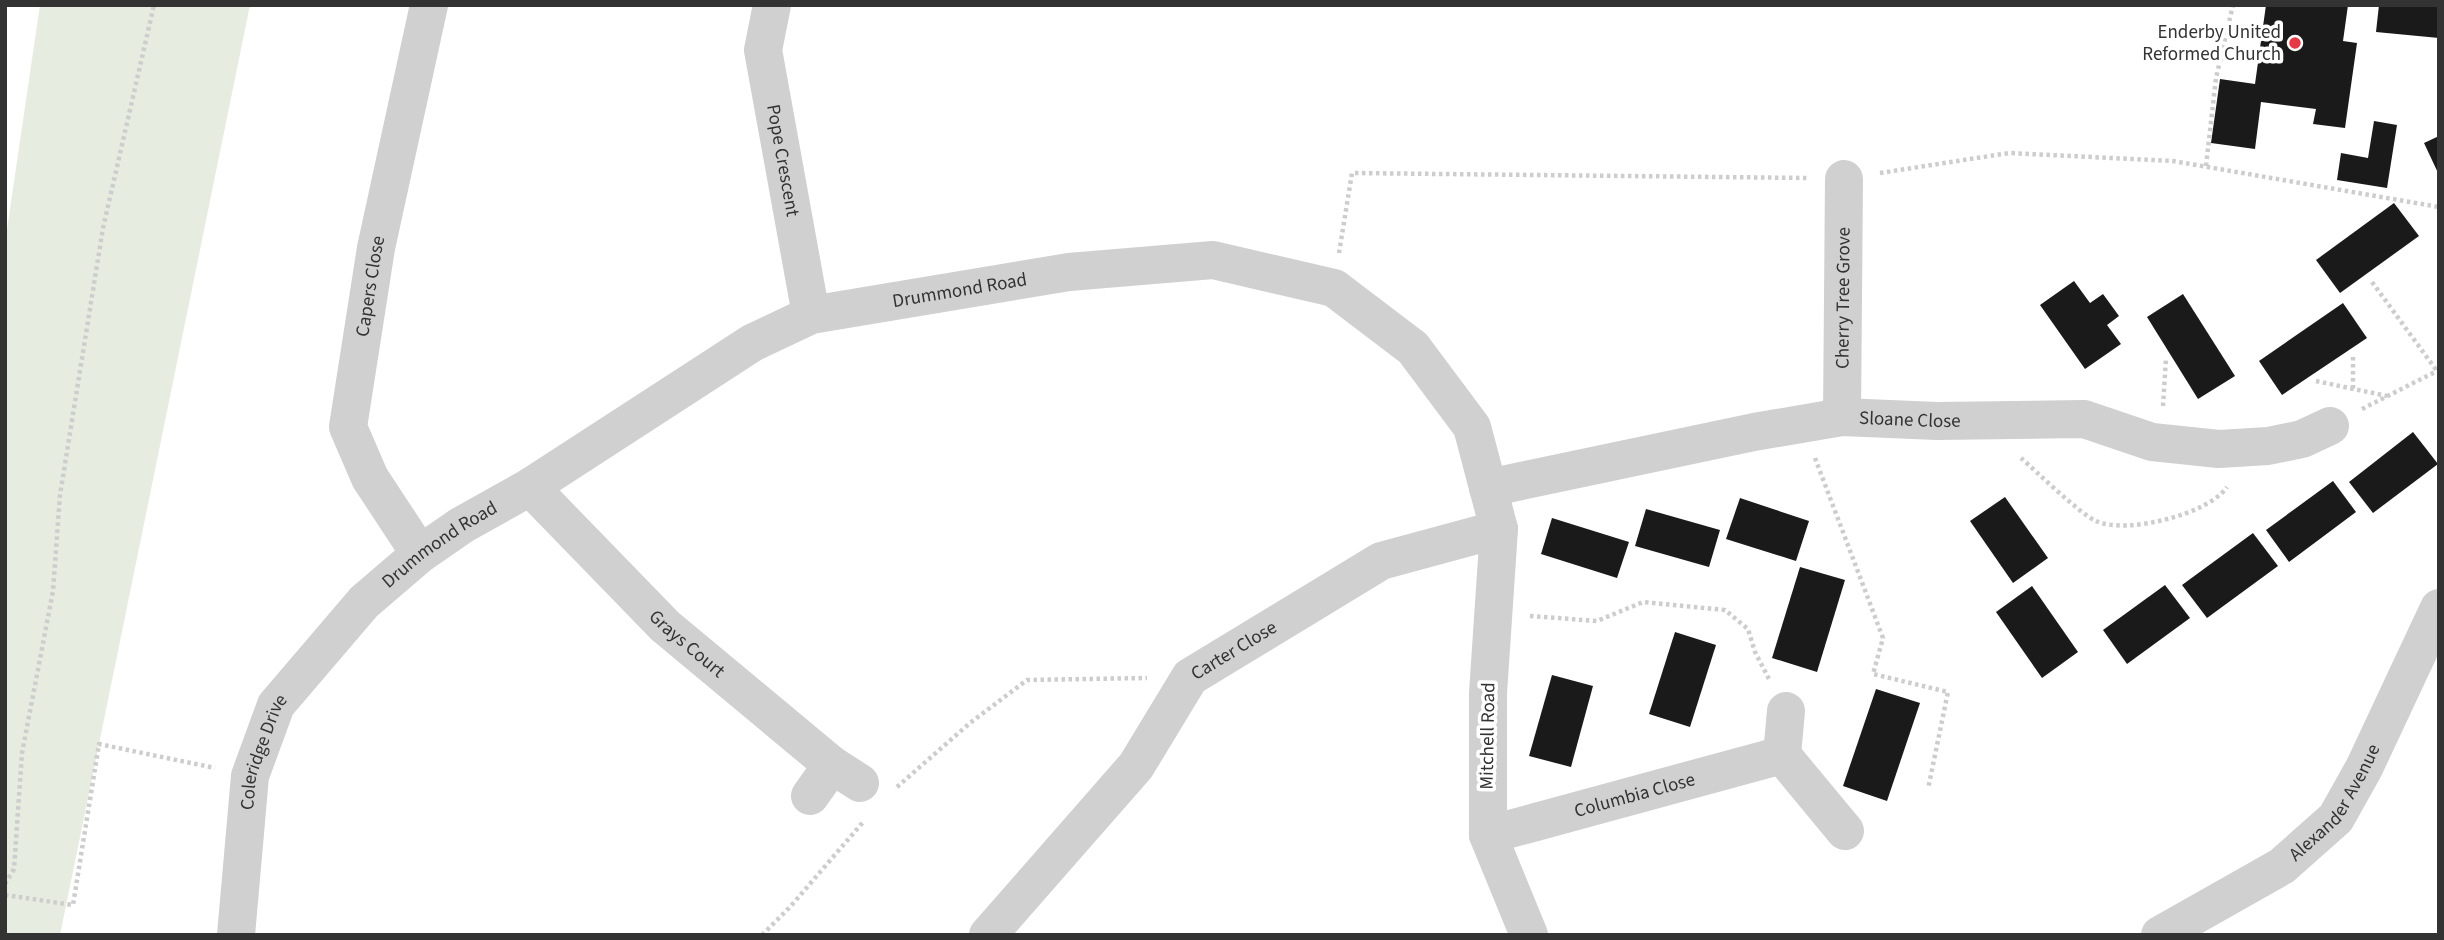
<svg xmlns="http://www.w3.org/2000/svg" width="2444" height="940" viewBox="0 0 2444 940" font-family="'Source Sans 3',sans-serif">
	<style>
		.green { fill: #e6ecdf }
		.building { fill: #1a1a1a }
		.lines { fill: none; stroke-linecap: round; stroke-linejoin: round }
		.path { stroke: #cdcdcd; stroke-width: 4.5; stroke-dasharray: 3.5 3.5; stroke-linecap: butt }
		.minor { stroke: #d0d0d0; stroke-width: 38 }
		.poi-dot { fill: #e63946; stroke: #fff; stroke-width: 2.5 }
		.labels { text-anchor: middle; dominant-baseline: central; stroke-width: 7; stroke-linejoin: round; paint-order: stroke }
		.poi-label { font-size: 19px; fill: #333; stroke: #fff; text-anchor: end }
		.street-label { font-size: 19px; fill: #333; stroke: #fff }
	</style>
	<rect width="100%" height="100%" fill="#fff"/>
	<polygon class="green" points="40,5 250,5 60,935 5,935 5,243"/>
	<g class="building">
		<polygon points="2266,5 2348,5 2343,41 2357,43 2345,128 2313,124 2316,109 2261,102 2255,149 2211,143 2220,79 2255,84"/>
		<polygon points="2379,5 2439,5 2439,38 2376,32"/>
		<polygon points="2374,121 2397,125 2387,188 2337,180 2341,153 2368,158"/>
		<polygon points="2439,136 2439,175 2424,143"/>
		<polygon points="2394,203 2419,236 2340,293 2316,260"/>
		<polygon points="2074,281 2090,303 2103,294 2119,316 2107,325 2121,344 2085,369 2040,305"/>
		<polygon points="2183,294 2235,376 2198,399 2147,317"/>
		<polygon points="2343,303 2367,338 2282,395 2259,361"/>
		<polygon points="2413,432 2438,464 2373,513 2349,482"/>
		<polygon points="2333,481 2356,512 2289,562 2266,530"/>
		<polygon points="2005,497 2048,558 2013,583 1970,521"/>
		<polygon points="1740,498 1809,521 1796,561 1726,539"/>
		<polygon points="1646,509 1720,530 1709,567 1635,546"/>
		<polygon points="1552,518 1629,542 1617,578 1541,554"/>
		<polygon points="2253,533 2278,566 2207,618 2182,585"/>
		<polygon points="1800,567 1845,580 1817,672 1772,658"/>
		<polygon points="2165,585 2190,618 2127,664 2103,630"/>
		<polygon points="2032,586 2078,652 2042,678 1996,612"/>
		<polygon points="1675,632 1716,645 1690,727 1649,714"/>
		<polygon points="1552,675 1593,686 1571,767 1529,756"/>
		<polygon points="1876,689 1920,703 1887,801 1843,786"/>
	</g>
	<g class="lines">
		<g class="path">
			<polyline points="2206,166 2216,78 2233,5"/>
			<polyline points="1880,173 2009,153 2173,161 2439,207"/>
			<polyline points="1339,253 1352,173 1808,178"/>
			<polyline points="2372,282 2437,371"/>
			<polyline points="2353,357 2353,389"/>
			<polyline points="2316,381 2387,396"/>
			<polyline points="2163,406 2166,358"/>
			<polyline points="2362,409 2439,370"/>
			<polyline points="1815,458 1883,638 1873,674 1948,692 1928,789"/>
			<path d="M2021,458C2038,473 2079,513 2096,521C2126,535 2209,514 2227,487"/>
			<polyline points="1530,616 1597,621 1643,602 1725,610 1748,629 1755,652 1769,679"/>
			<polyline points="897,787 970,723 1027,680 1147,678"/>
			<polyline points="5,884 14,869 22,753 53,591 60,495 103,228 154,5"/>
			<polyline points="5,895 73,905 99,744 215,768"/>
			<polyline points="762,935 790,907 864,821"/>
		</g>
		<g class="minor">
			<path id="s1" d="M772,5L763,50L811,315"/>
			<path id="s2" d="M1842,417L1844,179"/>
			<path id="s3" d="M530,487L665,626L832,765L860,783"/>
			<path id="s4" d="M1488,488L1754,432L1842,417L1937,421L2084,419L2152,442L2219,449L2268,446L2302,439L2330,426"/>
			<path id="s5" d="M420,554L370,478L348,427L376,248L429,5"/>
			<polyline points="1782,755 1786,711"/>
			<polyline points="810,796 832,765"/>
			<path id="s6" d="M1488,835L1782,755L1845,831"/>
			<path id="s7" d="M236,935L250,776L276,705L364,602L420,554L462,525L530,487L752,343L811,315L1069,272L1213,260L1334,288L1413,348L1472,427L1499,529L1488,693V835L1529,935"/>
			<path id="s8" d="M988,935L1136,766L1190,677L1381,561L1499,529"/>
			<path id="s9" d="M2160,935L2282,866L2336,818L2364,768L2439,608"/>
		</g>
	</g>
	<circle class="poi-dot" cx="2295" cy="43" r="7"/>
	<g class="labels">
		<g class="poi-label">
			<text x="2281" y="32">Enderby United<tspan x="2281" dy="22">Reformed Church</tspan></text>
		</g>
		<g class="street-label">
			<text stroke="none"><textPath href="#s1" startOffset="158">Pope Crescent</textPath></text>
			<text stroke="none"><textPath href="#s5" startOffset="289">Capers Close</textPath></text>
			<text stroke="none"><textPath href="#s7" startOffset="1054">Drummond Road</textPath></text>
			<text stroke="none"><textPath href="#s2" startOffset="119">Cherry Tree Grove</textPath></text>
			<text stroke="none"><textPath href="#s4" startOffset="429">Sloane Close</textPath></text>
			<text stroke="none"><textPath href="#s7" startOffset="466">Drummond Road</textPath></text>
			<text stroke="none"><textPath href="#s3" startOffset="222">Grays Court</textPath></text>
			<text stroke="none"><textPath href="#s8" startOffset="380">Carter Close</textPath></text>
			<text transform="translate(1488 736) rotate(-89)">Mitchell Road</text>
			<text stroke="none"><textPath href="#s7" startOffset="186">Coleridge Drive</textPath></text>
			<text stroke="none"><textPath href="#s6" startOffset="152">Columbia Close</textPath></text>
			<text stroke="none"><textPath href="#s9" startOffset="224">Alexander Avenue</textPath></text>
		</g>
	</g>
	<rect width="2444" height="940" fill="none" stroke="#333333" stroke-width="14"/>
</svg>
